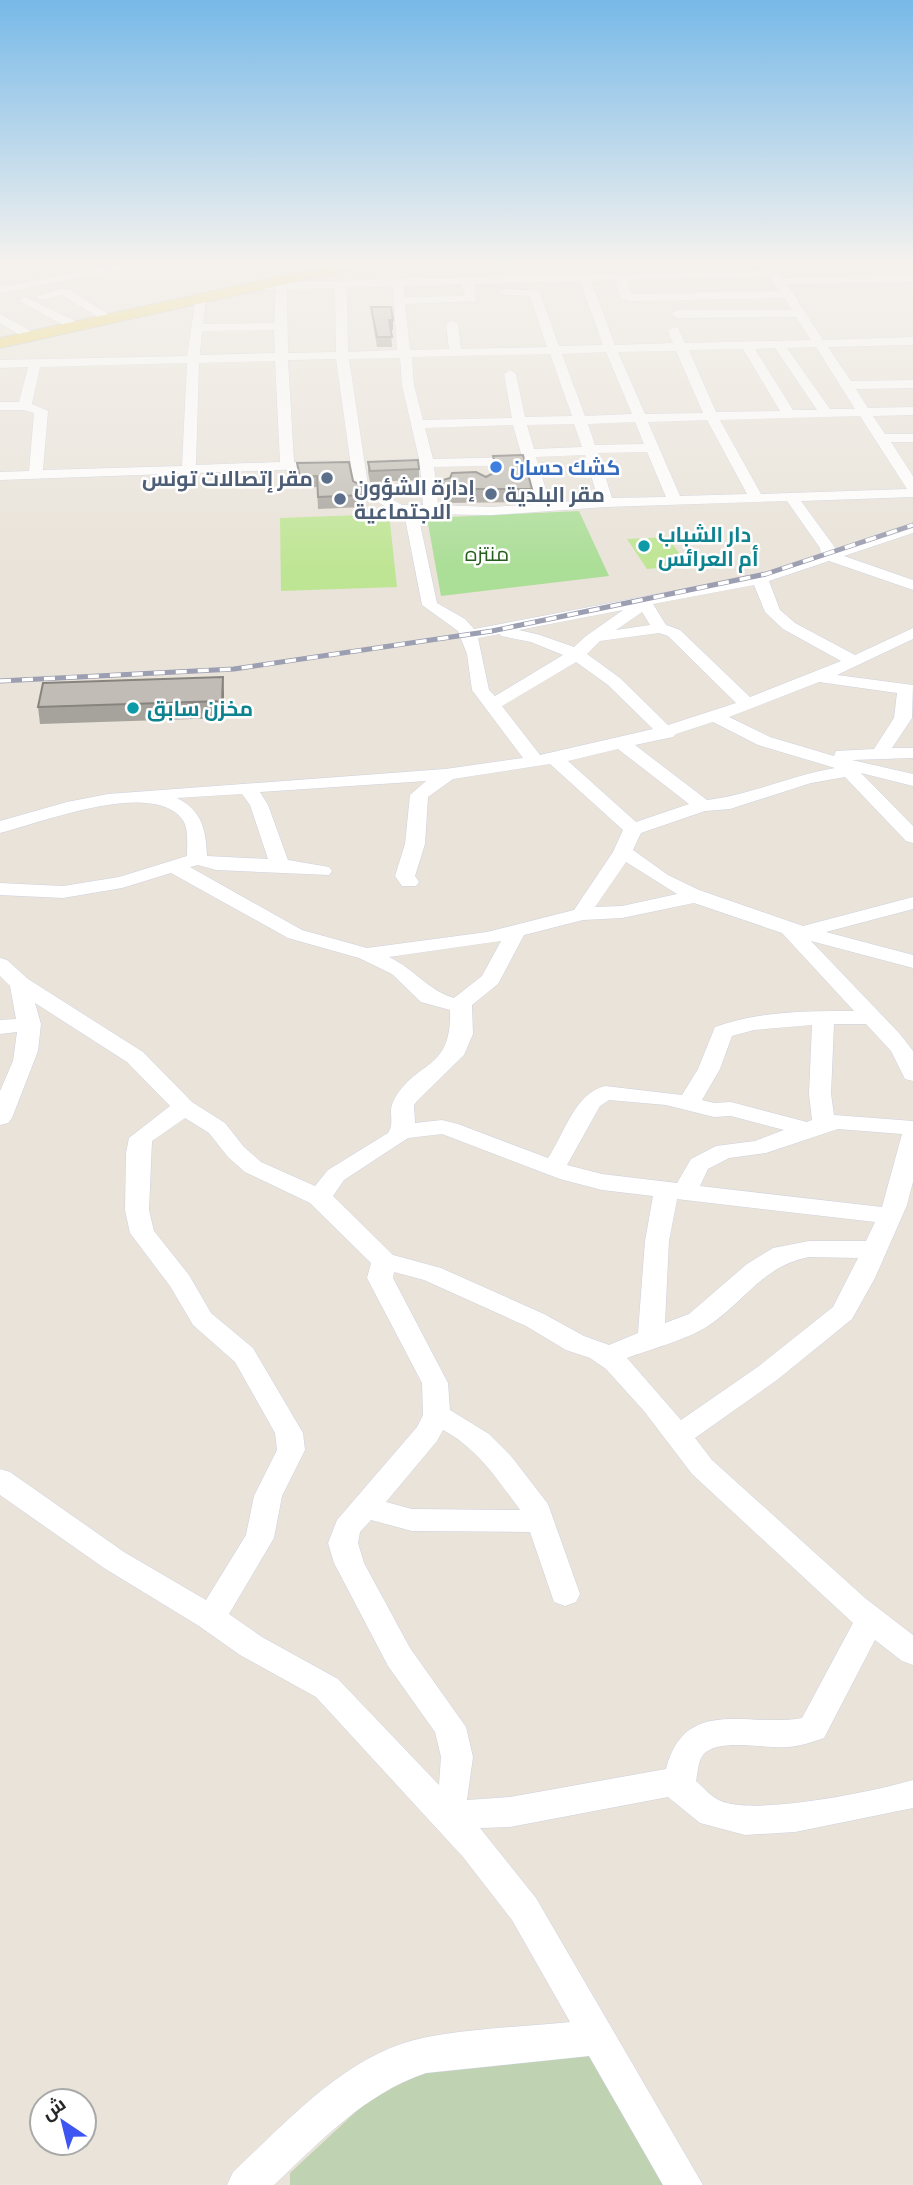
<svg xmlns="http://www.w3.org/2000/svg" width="913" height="2185" viewBox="0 0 913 2185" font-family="'PT Sans Narrow',Cairo,sans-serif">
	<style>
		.green { fill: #abde97 }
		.cemetery { fill: #bfd2b1 }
		.pitch { fill: #bee593 }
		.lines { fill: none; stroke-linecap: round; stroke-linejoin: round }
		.minor-casing { stroke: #ced1e0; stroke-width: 1 }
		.major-casing { stroke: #c3c3c3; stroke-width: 2 }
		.minor { fill: #fff; fill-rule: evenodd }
		.major { fill: #e9d15e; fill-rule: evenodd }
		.rail-casing { stroke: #9c9eb1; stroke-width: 5 }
		.rail { stroke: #fff; stroke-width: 3.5; stroke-dasharray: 11; stroke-linecap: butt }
		.wall { fill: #a6a39d }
		.shaded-wall { fill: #87847f }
		.building { fill: #c1bdb6; stroke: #87847f; stroke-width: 2 }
		.shop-dot { fill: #3f7fe0; stroke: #fff; stroke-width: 2.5 }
		.service-dot { fill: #5c6f8a; stroke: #fff; stroke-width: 2.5 }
		.culture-dot { fill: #0f9aa8; stroke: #fff; stroke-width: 2.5 }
		.labels { text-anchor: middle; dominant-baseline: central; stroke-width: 5; stroke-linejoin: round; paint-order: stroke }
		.far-shop-label { font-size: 21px; font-weight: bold; fill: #366cbe; stroke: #fff; text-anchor: start }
		.far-service-label { font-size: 21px; font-weight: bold; fill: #4e5e75; stroke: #fff; text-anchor: start }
		.far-culture-label { font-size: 21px; font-weight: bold; fill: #0d838f; stroke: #fff; text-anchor: start }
		.far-park-label { font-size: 21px; fill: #265f1c; stroke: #fff }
	</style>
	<rect width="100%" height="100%" fill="#e9e3d9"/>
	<polygon class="green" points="579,511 609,576 441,596 427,518"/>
	<polygon class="cemetery" points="609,2049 663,2185 290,2185 290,2173 404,2067"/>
	<g class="pitch">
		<polygon points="389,514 397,587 281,591 280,518"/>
		<polygon points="668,537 687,565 647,569 627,539"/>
	</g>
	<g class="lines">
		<g class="minor-casing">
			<g id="minor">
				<polygon points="122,264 147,264 0,293 0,287"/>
				<polygon points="197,264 232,264 211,270"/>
				<path d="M763,264H774L782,278L913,276V282L787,284L823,340L913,337V345L828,347L851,381L913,380V388L856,389L868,408L913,407V415L873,416L885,434H913V442H891L913,476V497L801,501L836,549L913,524V533L844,556L913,580V590L829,561L769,581L780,610L795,623L855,655L913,628V639L837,675L913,685L912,718L892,748H913V758L852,760L913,774V786L861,773L913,826V843L906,841L845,777L811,783L730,809L705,811L641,833L633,850L668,875L699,890L803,926L913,897V909L826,932L913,955V968L811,941L900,1034L913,1051V1081L905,1079L891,1051L866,1024H834L831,1094L834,1115L913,1121V1182L907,1205L875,1278L852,1319L777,1380L695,1438L712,1460L865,1598L913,1635V1665L902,1661L875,1640L824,1738C812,1742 801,1746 788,1747C767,1749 717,1737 703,1755C698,1761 698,1773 696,1781C704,1788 711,1797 721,1801C755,1816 876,1791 913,1780V1808L795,1832L745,1835L700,1823L668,1797L510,1827L480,1828L536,1898L703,2185H663L589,2056L426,2073C364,2094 321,2141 274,2185H227L233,2172C289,2120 348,2052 427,2037C474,2028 523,2027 570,2022L512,1920L463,1857L316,1697L240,1655L199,1626L104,1568L0,1495V1469L10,1472L124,1552L206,1600L246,1535L254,1496L277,1450L275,1433L235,1362L193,1325L170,1286L130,1233L125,1210L126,1153L129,1138L170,1106L127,1062L35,1003L41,1024L38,1051L12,1118L8,1123L0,1125V1091L13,1061L17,1032L0,1034V1020L16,1019L10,986L0,976V958L7,960L28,979L143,1052L192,1102L225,1123L244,1147L261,1162L315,1186L328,1170L388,1133C395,1123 388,1112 393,1102C415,1059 452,1073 450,1010L421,1002L392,974L359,958L288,938L171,873L122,888L63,898L0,895V883L63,886L119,877L187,856C187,844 189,828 182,819C152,779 40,823 0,833V821L67,802L108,794L445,769L523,758L472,690L467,654L458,631L422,605L405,518L354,488L336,359L288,360L294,462L329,461L334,462V468L0,480V472L29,471L34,413L24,410H0V402H19L28,367L0,368V360L187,356L196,297L206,299L203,324L274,323L276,289H260L254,286L260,283L276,282L282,278L288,282L766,270ZM770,276L780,291L631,294L627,280ZM615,280L621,298L630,301L784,298L792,310H677L671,314L677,318L796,317L811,340L685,343L678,328L674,327L668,331L673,343L615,345L591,281ZM580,281L603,345L559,346L539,291L505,289L499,292L501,294L530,296L547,347L461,349L458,324L452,320L446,324L449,349L410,350L405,304L476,301L474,284ZM462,284L465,296L405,297L403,286ZM393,286L397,350L348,352L347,287ZM335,288L336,352L288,353L287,289ZM274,330L275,353L200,355L202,331ZM816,347L855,409H830L787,348ZM775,348L817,410H793L755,349ZM743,349L780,411L716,412L689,350ZM676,351L703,413L645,414L618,352ZM606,352L632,414L585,416L562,354ZM550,354L572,416L525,417L516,374L510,370L504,374L512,418L423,420L414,385L412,357ZM400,358L402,385L419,459L388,460L381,464L388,468H420L422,483L368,485L349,359ZM275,361L280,462L196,465L199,363ZM187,363L182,466L43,470L48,411L32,404L40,367ZM860,416L907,489L761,494L720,420ZM707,420L747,494L680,496L648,422ZM635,422L644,444L595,445L588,424ZM574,424L582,447L534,449L527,425ZM513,425L522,457L433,459L425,428ZM647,452L666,497L612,498L598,453ZM585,455L598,499L550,503L536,457ZM525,465L535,504L492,507L438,505L437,491L448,490L450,487L448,484L436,483L434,467ZM422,492L423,505H402L381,493ZM787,501L820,548L821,554L757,575L474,629L465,619L437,603L418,514L492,515L606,507ZM754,585L765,612L783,629L841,661L750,697L680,630L666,625L653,604ZM623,610L586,636L574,647L540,635L519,630ZM642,612L650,625L616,630ZM659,633L668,636L736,703L668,725L620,678L587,654L600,641ZM500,634L501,636L531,642L563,655L495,696L489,690L478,638ZM576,662L608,685L653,729L540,755L502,706ZM819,682L897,693L894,718L874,749L836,751L834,756L770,737L729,717ZM713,722L758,745L835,768C792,775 751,795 707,800L635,745L673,737L676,734ZM618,749L689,804L636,822L568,761ZM550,764L623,830L613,852L574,910L487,932L367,948L302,930L190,867L198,865L216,870L329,875L332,871L329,867L288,860L268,805L260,792L426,781L410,795L405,844L395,876L402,886H416L419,882L415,876L425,844L428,797L453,779ZM242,794L250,805L268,859L207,856C206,829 202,811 177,798ZM626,862L677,894L622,906L595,907ZM694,903L782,933L854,1011C807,1011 759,1011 715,1027L698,1069L682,1095L605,1086C574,1094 565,1133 548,1158L458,1124L442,1120L415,1123L414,1105L417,1101L464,1055L473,1034L472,1005L498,984L524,935L583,920L622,918ZM501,941L482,976L454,998C426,989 416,970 389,957ZM812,1025L809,1094L812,1120L807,1122L731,1102L714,1103L702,1100L720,1069L732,1036L754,1030ZM609,1100L666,1105L714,1117L731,1116L784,1130L755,1141L716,1146L691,1159L677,1183L602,1174L567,1165L600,1106ZM185,1118L209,1133L228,1157L245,1172L310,1203L371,1263L367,1278L422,1383L423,1415L417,1427L337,1520L328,1543L334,1563L388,1666L435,1732L441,1757L439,1785L338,1679L262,1637L229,1614L274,1538L282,1496L305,1450L303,1433L253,1348L211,1313L189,1275L154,1231L149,1210L152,1141ZM838,1129L902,1134L882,1207L700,1186L708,1169L729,1158L766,1153ZM442,1134L560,1179L602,1190L653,1196L645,1241L638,1333L609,1345L584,1336L544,1314L441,1268L393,1255L333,1196L344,1180L408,1138ZM677,1199L685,1200L875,1222L866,1241H809L773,1248L747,1264L689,1314L665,1323L669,1241ZM809,1257L858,1258L833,1307L759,1366L681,1420L627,1358C651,1349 686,1340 708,1326C745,1302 762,1266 809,1257ZM394,1272L424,1280L526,1326L566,1350L590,1358L606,1369L644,1411L692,1474L853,1623L802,1718C748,1728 685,1695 666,1769L510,1797L467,1800L473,1757L466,1727L410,1648L364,1563L358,1543L360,1532L371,1520L412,1531L530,1532L554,1602L565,1606L576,1602L580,1594L548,1504L511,1456L489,1434L450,1410L448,1383L393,1278ZM443,1430C477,1448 498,1480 520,1510L412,1509L386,1502L437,1441Z"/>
				<polygon points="60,289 68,289 116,319 106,322 62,295 41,300 35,297"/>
				<polygon points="25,297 79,323 81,326 71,329 21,302 19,300"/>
				<polygon points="0,314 34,333 36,336 26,339 0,323"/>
			</g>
		</g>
		<g class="major-casing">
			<polygon id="major" points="337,264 364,264 357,268 0,348 0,338"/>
		</g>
		<use href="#minor" class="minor"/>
		<use href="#major" class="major"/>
		<g class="rail-casing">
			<polyline id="rail" points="0,681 234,669 492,631 766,574 913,525"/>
		</g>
		<use href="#rail" class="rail"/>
	</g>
	<g class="wall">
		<polygon points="371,307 393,320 393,330 391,330 392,347 377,347 372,317"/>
		<polygon points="493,456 532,489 532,502 442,503 442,489 486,477 494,473 493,469"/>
		<polygon points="368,462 419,469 419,480 370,482 368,473"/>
		<polygon points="297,463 363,495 364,507 318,509 317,487 301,488 298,474"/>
		<polygon points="224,693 223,718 40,724 38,707"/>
	</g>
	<g class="shaded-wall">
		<rect x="389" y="320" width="4" height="10"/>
		<polygon points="223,677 224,693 223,718 222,701"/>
	</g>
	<g class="building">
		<polygon points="371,307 391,307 393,320 389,320 392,337 377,337"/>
		<polygon points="523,455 532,489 442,489 443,480 450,478 452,473 476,472 486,477 497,471 493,456"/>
		<polygon points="418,460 419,469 370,471 368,462"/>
		<polygon points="349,462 353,481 362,486 363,495 318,497 317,476 300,477 297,463"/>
		<polygon points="223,677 222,701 38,707 43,683"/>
	</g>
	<linearGradient id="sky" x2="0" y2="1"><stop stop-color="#77b9e8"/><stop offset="0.46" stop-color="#f5f2ee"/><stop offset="1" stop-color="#f5f2ee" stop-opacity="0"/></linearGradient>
	<rect width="913" height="570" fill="url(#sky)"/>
	<circle class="shop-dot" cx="496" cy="467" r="7"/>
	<g class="service-dot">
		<circle cx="327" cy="478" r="7"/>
		<circle cx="491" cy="494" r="7"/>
		<circle cx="340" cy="499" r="7"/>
	</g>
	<g class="culture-dot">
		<circle cx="644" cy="546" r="7"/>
		<circle cx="133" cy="708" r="7"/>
	</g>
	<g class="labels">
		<g class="far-shop-label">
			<text x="510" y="467">كشك حسان</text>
		</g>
		<g class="far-service-label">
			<text x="313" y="478" text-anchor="end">مقر إتصالات تونس</text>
			<text x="354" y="487">إدارة الشؤون<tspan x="354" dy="24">الاجتماعية</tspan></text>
			<text x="505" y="494">مقر البلدية</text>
		</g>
		<g class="far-culture-label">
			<text x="658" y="534">دار الشباب<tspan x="658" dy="24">أم العرائس</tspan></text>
			<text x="147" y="708">مخزن سابق</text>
		</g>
		<g class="far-park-label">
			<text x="487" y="553">منتزه</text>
		</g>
	</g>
	<g transform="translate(63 2122) rotate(325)"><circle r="33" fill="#ffffff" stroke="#a9a9a9" stroke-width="2"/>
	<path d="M0-5L12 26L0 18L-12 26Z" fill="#3e55f1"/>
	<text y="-10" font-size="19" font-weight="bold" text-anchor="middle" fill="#272727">ش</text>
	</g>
</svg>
